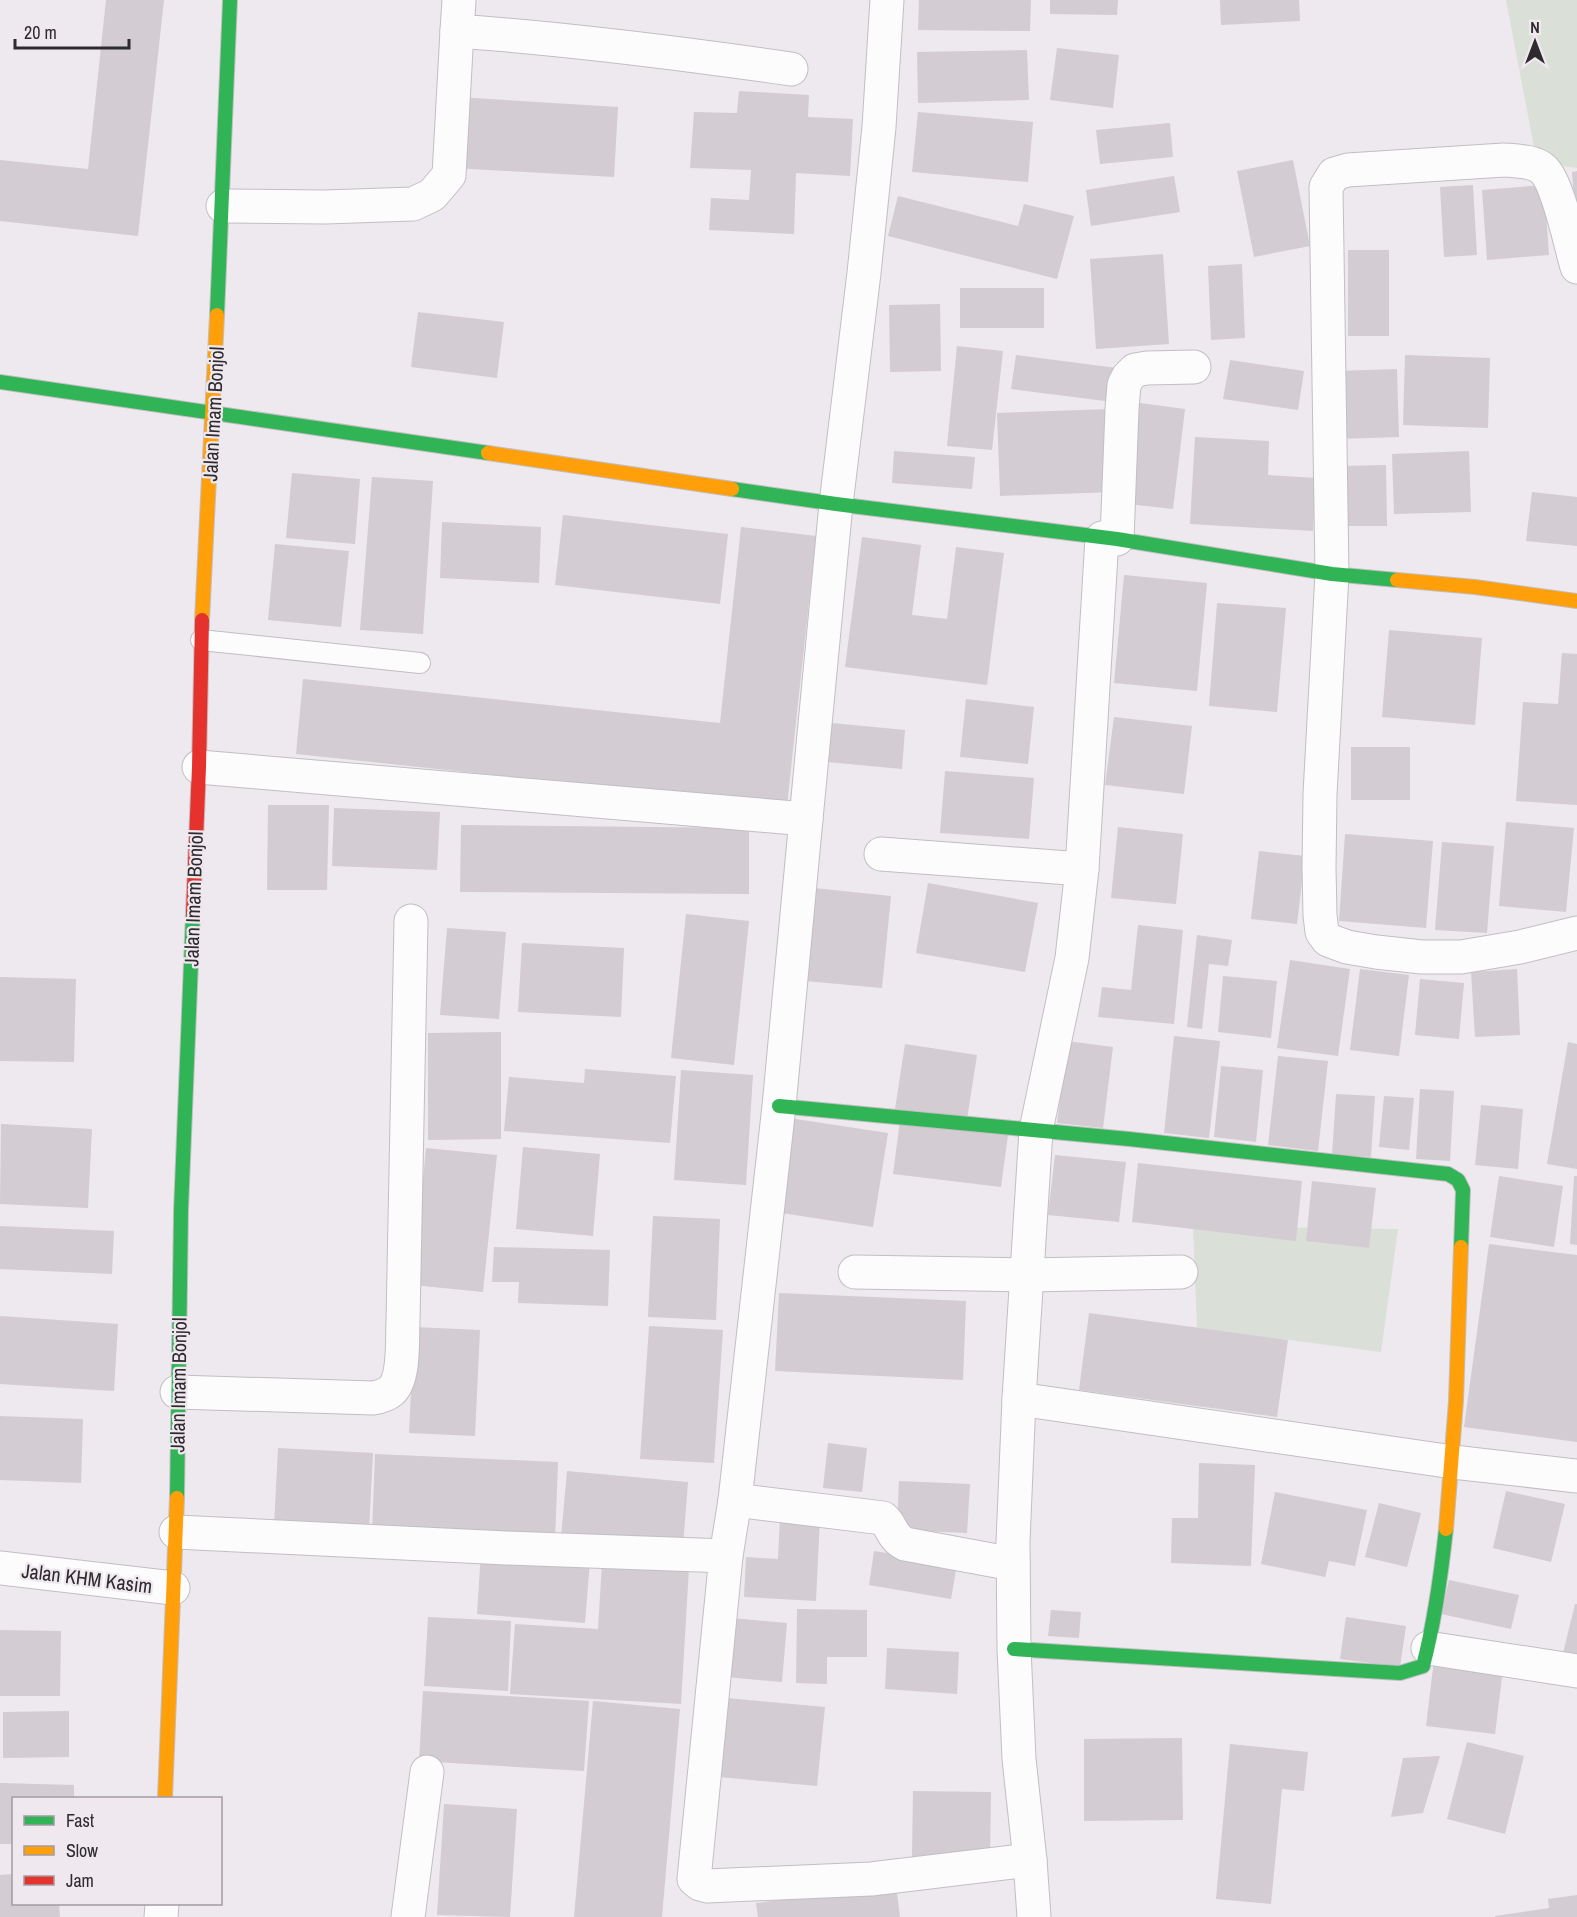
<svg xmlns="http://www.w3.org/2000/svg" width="1577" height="1917" viewBox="0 0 1577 1917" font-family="'Archivo Narrow',sans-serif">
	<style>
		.green { fill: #dae0d7 }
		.building { fill: #d3ccd3 }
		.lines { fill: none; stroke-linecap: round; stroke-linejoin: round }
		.lane-casing { stroke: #c2bec2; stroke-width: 22 }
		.street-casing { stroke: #c2bec2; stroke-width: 35 }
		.fast-casing { stroke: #c2bec2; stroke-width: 16 }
		.slow-casing { stroke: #c2bec2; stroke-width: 16 }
		.jam-casing { stroke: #c2bec2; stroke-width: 16 }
		.lane { stroke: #fcfcfc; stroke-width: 20 }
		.street { stroke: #fcfcfc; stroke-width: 33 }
		.fast { stroke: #30b455; stroke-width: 14 }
		.slow { stroke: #ff9f0a; stroke-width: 14 }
		.jam { stroke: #e5322d; stroke-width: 14 }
		.labels { text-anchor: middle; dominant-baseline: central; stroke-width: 4.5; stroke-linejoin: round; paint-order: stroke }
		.street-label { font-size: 20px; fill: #2e2b2e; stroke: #efe8ef }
	</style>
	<rect width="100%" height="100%" fill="#eee9ee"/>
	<g class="green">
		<polygon points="1506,0 1577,0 1577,168 1557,165 1534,147"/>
		<polygon points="1193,1226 1398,1229 1381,1352 1197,1328"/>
	</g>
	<g class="building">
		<polygon points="106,0 164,0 138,236 0,221 0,160 88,169"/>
		<polygon points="919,0 1031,0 1030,31 918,30"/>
		<polygon points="1050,0 1118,0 1117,15 1050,14"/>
		<polygon points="1220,0 1299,0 1300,21 1221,25"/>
		<polygon points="1057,48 1119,55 1113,108 1050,100"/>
		<polygon points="1027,50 1029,100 918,103 917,52"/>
		<polygon points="739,91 809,95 808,117 853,119 850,176 796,173 794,234 709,230 711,198 749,200 751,170 690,168 694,112 737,113"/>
		<polygon points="458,97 618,107 614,177 454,168"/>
		<polygon points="918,112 1033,122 1028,182 912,172"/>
		<polygon points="1170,123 1173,157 1100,164 1096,130"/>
		<polygon points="1293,160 1310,246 1254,257 1237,171"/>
		<polygon points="1577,171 1577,215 1575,215 1572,172"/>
		<polygon points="1174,176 1180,212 1091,226 1086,190"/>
		<polygon points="1473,185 1477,255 1444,257 1440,187"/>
		<polygon points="1544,185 1549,255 1487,260 1482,190"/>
		<polygon points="898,196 1018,226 1024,204 1074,216 1057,279 888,236"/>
		<rect x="1348" y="250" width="41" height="86"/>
		<polygon points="1163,254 1169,344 1096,349 1090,259"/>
		<polygon points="1242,264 1245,338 1211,340 1208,266"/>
		<rect x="960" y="288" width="84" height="40"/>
		<polygon points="940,304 941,371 890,372 889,305"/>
		<polygon points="418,312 504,322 497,378 411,367"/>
		<polygon points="957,346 1003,351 992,450 947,446"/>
		<polygon points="1016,355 1117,368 1113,402 1011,389"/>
		<polygon points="1405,355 1490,358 1488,428 1403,425"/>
		<polygon points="1230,360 1304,371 1298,410 1223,399"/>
		<polygon points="1397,369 1399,437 1338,439 1336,371"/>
		<polygon points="1140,403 1185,409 1173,509 1128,504"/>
		<polygon points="1110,409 1114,492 1000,496 997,413"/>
		<polygon points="1195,437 1269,441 1268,475 1316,478 1313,531 1190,524"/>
		<polygon points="894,451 975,457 972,489 892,483"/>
		<polygon points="1469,451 1471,512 1394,514 1392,454"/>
		<polygon points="1386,465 1387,526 1344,526 1342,466"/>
		<polygon points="292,473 360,479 355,544 286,538"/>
		<polygon points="372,477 433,481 423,634 360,630"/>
		<polygon points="1532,492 1577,497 1577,546 1526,541"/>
		<polygon points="563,515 728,534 720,604 555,585"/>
		<polygon points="442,522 541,527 539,583 440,578"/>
		<polygon points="741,527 816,536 787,806 296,754 303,679 720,723"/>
		<polygon points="862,537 921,545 912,615 947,619 956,547 1004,553 987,685 845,667"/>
		<polygon points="275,544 349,551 341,627 268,620"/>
		<polygon points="1124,575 1207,583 1197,691 1114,683"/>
		<polygon points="1217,603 1286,608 1277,712 1209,706"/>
		<polygon points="1389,630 1482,638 1475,725 1382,717"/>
		<polygon points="1562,653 1577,654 1577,805 1516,801 1523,702 1558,704"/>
		<polygon points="966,699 1034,707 1028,764 960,757"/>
		<polygon points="1114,717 1192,726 1184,794 1105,785"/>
		<polygon points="832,723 905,730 902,769 827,762"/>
		<rect x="1351" y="747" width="59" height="53"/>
		<polygon points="945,771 1034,778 1029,839 940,833"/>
		<polygon points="268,805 329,805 327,890 267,890"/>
		<polygon points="334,808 440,812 437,870 332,866"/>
		<polygon points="1506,822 1574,828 1566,912 1499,906"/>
		<polygon points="461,825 749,828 749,894 460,892"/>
		<polygon points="1118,827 1183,834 1176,904 1111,898"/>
		<polygon points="1345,834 1433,841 1426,928 1339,921"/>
		<polygon points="1442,842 1494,846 1487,933 1435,930"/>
		<polygon points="1259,851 1305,856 1297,924 1251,919"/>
		<polygon points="928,883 1038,903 1025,972 916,953"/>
		<polygon points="814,888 891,896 882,988 805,981"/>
		<polygon points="686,914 749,921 734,1065 671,1058"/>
		<polygon points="1138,925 1183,930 1174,1024 1098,1017 1102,987 1131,990"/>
		<polygon points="447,928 506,932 499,1019 440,1015"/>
		<polygon points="1197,935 1232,940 1228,966 1209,964 1202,1029 1187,1027"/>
		<polygon points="522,943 624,948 621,1017 518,1012"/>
		<polygon points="1290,960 1350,969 1338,1056 1277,1048"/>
		<polygon points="1360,969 1409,975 1399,1056 1350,1050"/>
		<polygon points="1517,969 1520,1035 1475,1037 1471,972"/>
		<polygon points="1223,976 1277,981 1271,1038 1218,1032"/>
		<polygon points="0,977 76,979 74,1062 0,1061"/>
		<polygon points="1420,979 1464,983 1459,1039 1415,1035"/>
		<polygon points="501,1032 501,1139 428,1140 428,1033"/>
		<polygon points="1174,1036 1220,1041 1209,1138 1164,1133"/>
		<polygon points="1067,1041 1113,1047 1103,1128 1057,1123"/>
		<polygon points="1568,1042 1577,1044 1577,1169 1547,1164"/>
		<polygon points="905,1044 977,1055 967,1119 895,1109"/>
		<polygon points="1278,1056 1328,1061 1318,1151 1268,1145"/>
		<polygon points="1221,1066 1263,1070 1256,1142 1214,1137"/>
		<polygon points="585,1069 676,1076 670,1143 504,1131 509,1077 584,1083"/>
		<polygon points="681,1070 753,1075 746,1185 674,1180"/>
		<polygon points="1420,1089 1454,1091 1450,1161 1416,1159"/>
		<polygon points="1336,1094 1375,1096 1371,1157 1332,1155"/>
		<polygon points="1384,1096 1414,1098 1409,1150 1379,1147"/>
		<polygon points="1481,1105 1523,1109 1518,1169 1475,1165"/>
		<polygon points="789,1118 888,1133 873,1227 775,1212"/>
		<polygon points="900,1121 1008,1135 1001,1187 893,1174"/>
		<polygon points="1,1124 92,1129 88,1208 0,1204"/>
		<polygon points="523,1147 600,1154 593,1236 516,1229"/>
		<polygon points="426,1148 497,1155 483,1292 413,1285"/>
		<polygon points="1055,1155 1126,1162 1119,1222 1048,1215"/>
		<polygon points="1138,1163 1302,1181 1296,1241 1132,1222"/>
		<polygon points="1499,1176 1563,1186 1554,1247 1490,1237"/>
		<polygon points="1574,1176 1577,1176 1577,1245 1570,1244"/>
		<polygon points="1312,1181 1376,1188 1369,1248 1306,1241"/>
		<polygon points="653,1216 720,1219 716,1320 648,1317"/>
		<polygon points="0,1226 114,1231 112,1274 0,1269"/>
		<polygon points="1489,1244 1577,1255 1577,1442 1464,1427"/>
		<polygon points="494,1247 610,1250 608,1306 518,1303 519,1282 492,1282"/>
		<polygon points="779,1293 966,1301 963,1380 775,1371"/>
		<polygon points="1089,1313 1288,1340 1277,1417 1079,1390"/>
		<polygon points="0,1316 118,1324 114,1391 0,1384"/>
		<polygon points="649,1326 723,1330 714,1463 640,1459"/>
		<polygon points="414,1327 480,1330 475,1436 409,1433"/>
		<polygon points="0,1416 83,1419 81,1483 0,1480"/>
		<polygon points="828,1443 867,1448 862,1492 823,1488"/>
		<polygon points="278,1448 373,1453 369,1531 274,1527"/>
		<polygon points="375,1454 558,1462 555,1540 372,1532"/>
		<polygon points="1199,1463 1255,1465 1251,1566 1171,1563 1172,1518 1198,1518"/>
		<polygon points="567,1471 688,1482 683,1547 561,1537"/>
		<polygon points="899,1481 970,1484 967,1533 897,1530"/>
		<polygon points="1506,1491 1565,1504 1551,1562 1493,1548"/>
		<polygon points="1275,1492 1367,1510 1355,1566 1329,1561 1325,1577 1261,1564"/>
		<polygon points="1379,1503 1421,1513 1407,1567 1365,1557"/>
		<polygon points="780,1516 820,1518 816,1601 744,1597 746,1557 778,1559"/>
		<polygon points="874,1551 957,1564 951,1599 869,1585"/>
		<polygon points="481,1552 590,1561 585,1623 477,1614"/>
		<polygon points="602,1563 689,1568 681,1704 510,1694 515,1624 598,1629"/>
		<polygon points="1449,1580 1519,1595 1511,1629 1441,1614"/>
		<polygon points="1575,1604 1577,1604 1577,1656 1563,1653"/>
		<polygon points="797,1609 867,1610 867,1657 827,1657 827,1684 796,1683"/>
		<polygon points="1051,1610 1081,1612 1079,1638 1048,1636"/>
		<polygon points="428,1617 511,1621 508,1691 424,1686"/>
		<polygon points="1346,1617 1406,1626 1400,1667 1340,1659"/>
		<polygon points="732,1618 787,1623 782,1682 726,1677"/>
		<polygon points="0,1630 61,1631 60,1696 0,1696"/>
		<polygon points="887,1648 959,1652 957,1694 885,1689"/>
		<polygon points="1434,1660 1503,1669 1495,1734 1426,1726"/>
		<polygon points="423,1691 589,1701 584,1771 419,1761"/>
		<polygon points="727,1698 825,1707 817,1786 719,1777"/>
		<polygon points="593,1701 680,1709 662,1917 574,1917"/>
		<polygon points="69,1711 69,1757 3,1758 3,1712"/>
		<polygon points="1182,1738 1183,1820 1084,1821 1084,1739"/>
		<polygon points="1467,1742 1524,1756 1505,1834 1447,1819"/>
		<polygon points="1230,1744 1308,1752 1304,1791 1282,1789 1271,1904 1216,1899"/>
		<polygon points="1440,1756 1423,1813 1391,1817 1403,1758"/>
		<polygon points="0,1783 74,1785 74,1798 14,1798 14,1844 0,1844"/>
		<polygon points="913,1791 991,1792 990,1857 912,1857"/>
		<polygon points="444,1804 517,1809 510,1917 437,1915"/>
		<polygon points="14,1874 14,1904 59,1904 60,1917 0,1917 0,1875"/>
		<polygon points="896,1885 900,1917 758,1917 756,1903"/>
		<polygon points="1577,1895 1577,1917 1495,1917 1495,1916 1549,1908 1548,1899"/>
	</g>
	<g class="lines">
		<g class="lane-casing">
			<polyline id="lane" points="201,640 420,663"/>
		</g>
		<g class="street-casing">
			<g id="street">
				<path d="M459,0L457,31C569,39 680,53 791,69"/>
				<polyline points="223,206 325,207 413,204 432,195 449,175 457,31"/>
				<path d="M1577,267C1570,244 1559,186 1544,170C1535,161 1517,161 1504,160L1348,170L1334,174L1326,187L1332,574L1320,794L1319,868L1320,915L1322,932L1328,940L1347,947L1376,952L1422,957H1461L1520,947L1577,933"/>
				<polyline points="1117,539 1122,409 1124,385 1128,377 1135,370 1147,368 1194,367"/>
				<polyline points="199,767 806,819 836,504 864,273 879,127 887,0"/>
				<polyline points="881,854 1082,869"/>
				<polyline points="855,1272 1027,1275 1181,1272"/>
				<path d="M177,1392L373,1398C379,1397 386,1395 391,1391C405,1379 402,1339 403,1321L411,921"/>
				<polyline points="1019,1399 1453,1462 1577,1476"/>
				<path d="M735,1500L883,1518C893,1527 891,1537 905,1544L1013,1564"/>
				<polyline points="176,1532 506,1548 726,1556 735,1500 779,1106 806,819"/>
				<polyline points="726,1556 694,1879 700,1884 707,1886 871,1879 1030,1860"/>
				<polyline points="0,1568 173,1588"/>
				<polyline points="1428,1648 1577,1671"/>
				<polyline points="161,1917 162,1904"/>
				<polyline points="408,1917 427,1772"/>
				<polyline points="1034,1917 1030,1860 1019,1759 1014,1649 1013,1542 1019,1399 1036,1130 1072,958 1082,869 1102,538"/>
			</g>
		</g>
		<g class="fast-casing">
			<g id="fast">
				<polyline points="217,315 230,0"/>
				<polyline points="0,382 488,453"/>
				<polyline points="732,489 836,504 1117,539 1332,574 1397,580"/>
				<polyline points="779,1106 1129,1139 1448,1174 1458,1180 1463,1190 1461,1247"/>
				<polyline points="177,1498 181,1210 193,913"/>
				<path d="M1014,1649L1400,1673L1423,1666C1435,1621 1441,1575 1446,1529"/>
			</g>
		</g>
		<g class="slow-casing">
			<g id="slow">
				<polyline points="488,453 732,489"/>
				<polyline points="1397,580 1475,587 1577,601"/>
				<polyline points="202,620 217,315"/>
				<polyline points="1446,1529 1456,1401 1461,1247"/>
				<polyline points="165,1798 177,1498"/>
			</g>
		</g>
		<g class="jam-casing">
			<polyline id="jam" points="193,913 199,767 202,620"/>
		</g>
		<use href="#lane" class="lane"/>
		<use href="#street" class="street"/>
		<use href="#fast" class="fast"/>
		<use href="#slow" class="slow"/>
		<use href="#jam" class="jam"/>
	</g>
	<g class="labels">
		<g class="street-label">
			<text transform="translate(213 414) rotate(-87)">Jalan Imam Bonjol</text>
			<text transform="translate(193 899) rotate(-88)">Jalan Imam Bonjol</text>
			<text transform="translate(178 1385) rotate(-89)">Jalan Imam Bonjol</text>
			<text transform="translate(87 1578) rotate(7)">Jalan KHM Kasim</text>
		</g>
	</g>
	<rect x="12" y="1797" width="210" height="108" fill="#efe8ef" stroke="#a29ca2" stroke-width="1.5"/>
	<rect x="24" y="1816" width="30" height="9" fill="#30b455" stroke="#a29ca2" stroke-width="1.5"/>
	<text x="66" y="1827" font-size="18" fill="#2e2b2e">Fast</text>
	<rect x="24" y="1846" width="30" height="9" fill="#ff9f0a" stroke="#a29ca2" stroke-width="1.5"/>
	<text x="66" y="1857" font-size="18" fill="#2e2b2e">Slow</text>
	<rect x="24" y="1876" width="30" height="9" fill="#e5322d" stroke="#a29ca2" stroke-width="1.5"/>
	<text x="66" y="1887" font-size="18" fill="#2e2b2e">Jam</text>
	<g transform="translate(1535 42)" stroke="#efe8ef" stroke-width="4.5" paint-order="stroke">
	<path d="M0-4.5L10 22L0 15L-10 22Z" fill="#2e2b2e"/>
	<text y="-9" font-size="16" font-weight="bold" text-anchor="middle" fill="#2e2b2e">N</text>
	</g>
	<path d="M15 39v9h114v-9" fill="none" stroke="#2e2b2e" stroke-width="3"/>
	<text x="24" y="39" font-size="18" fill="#2e2b2e" stroke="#efe8ef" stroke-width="4.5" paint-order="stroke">20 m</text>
</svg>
